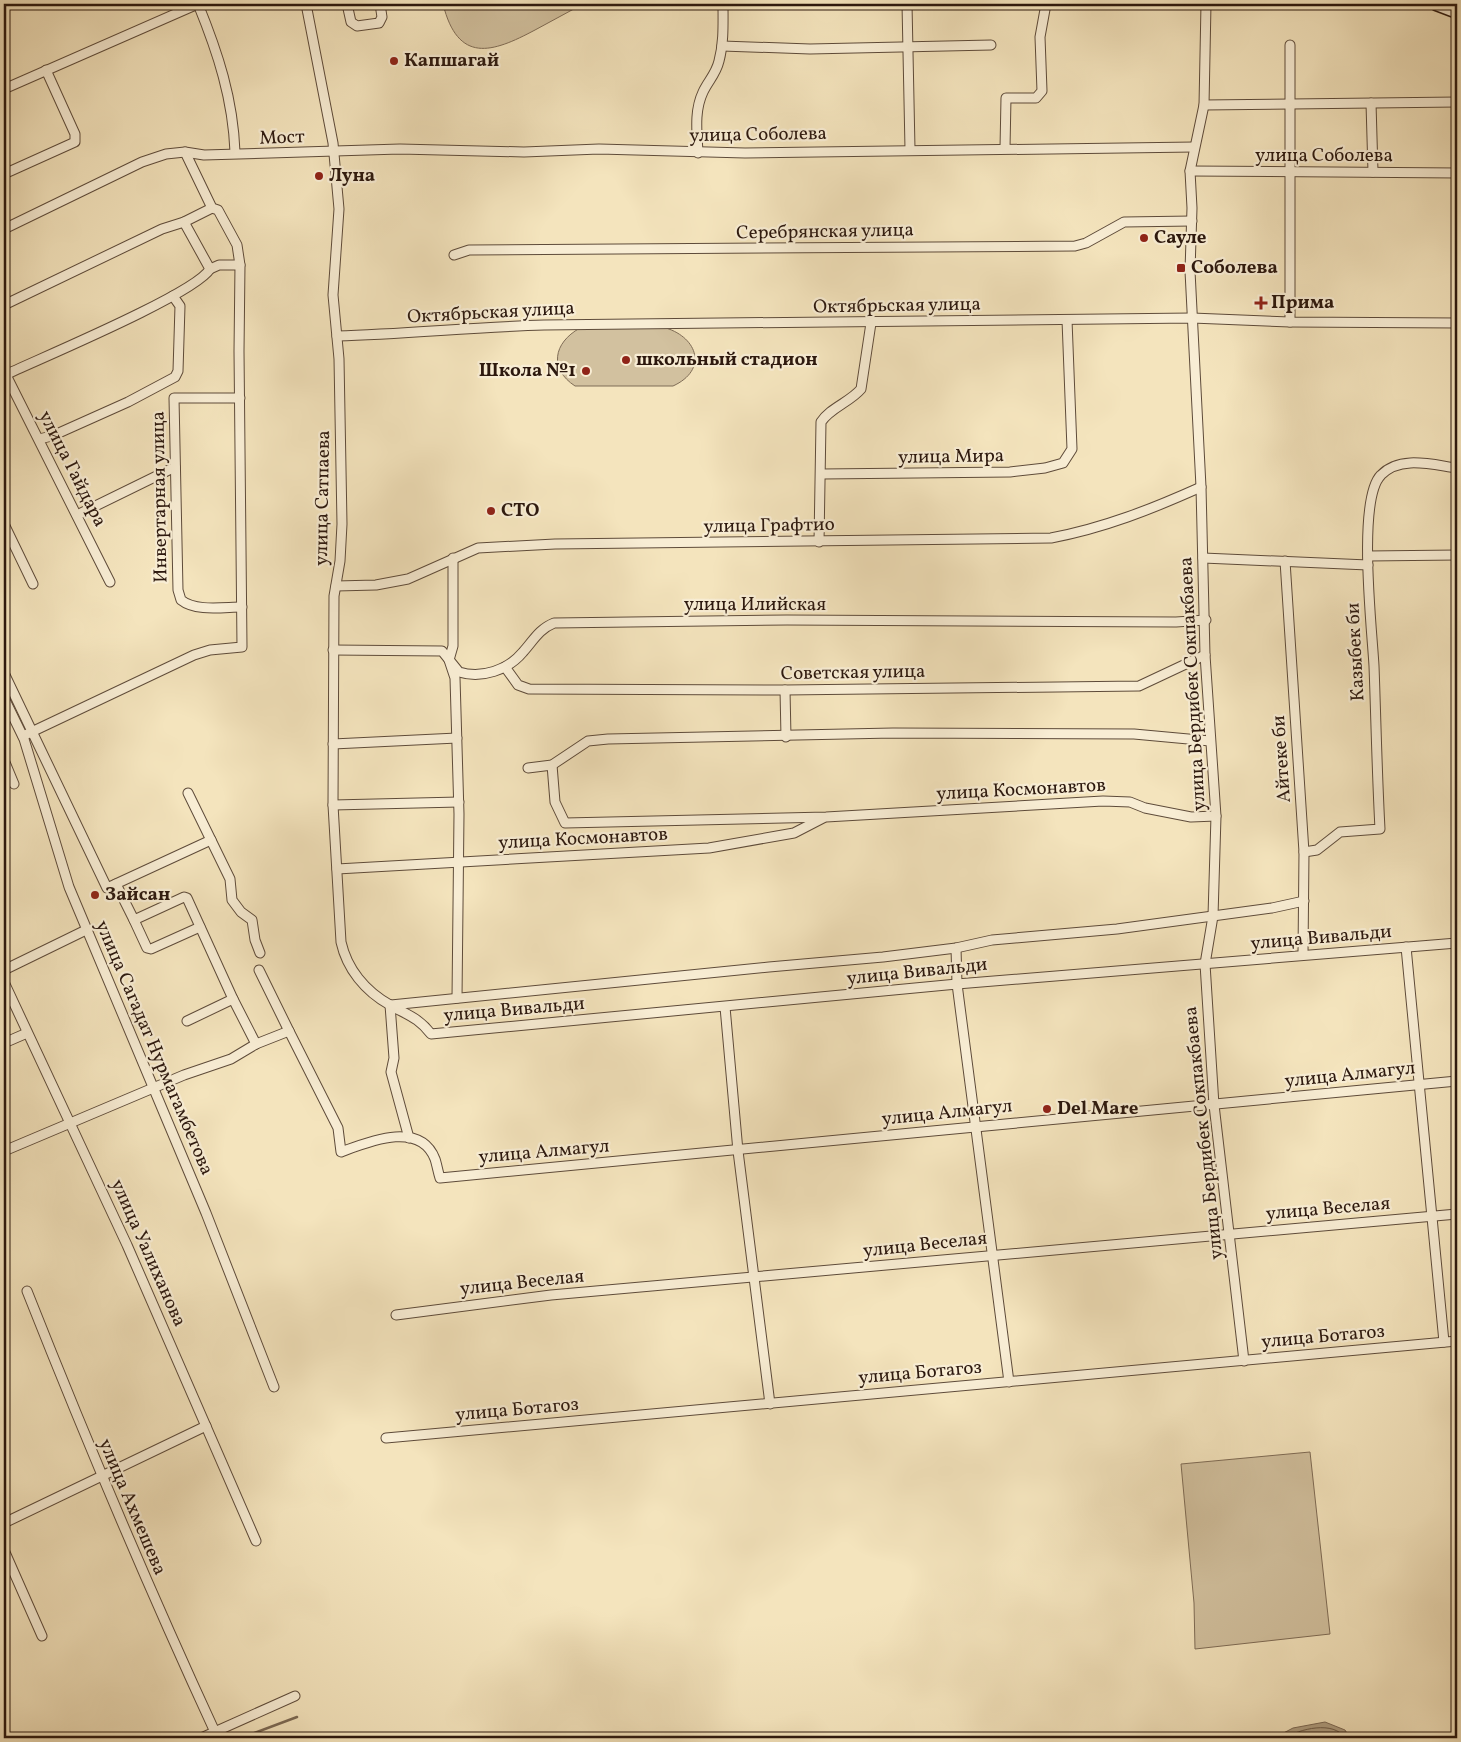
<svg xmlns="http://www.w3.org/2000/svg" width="1461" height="1742" viewBox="0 0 1461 1742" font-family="Vollkorn,serif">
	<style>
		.green { fill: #d2c19f; stroke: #7f6c56 }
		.water { fill: #b09f82; stroke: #7b6954 }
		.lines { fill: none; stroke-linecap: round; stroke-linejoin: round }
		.shore { stroke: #6e5c48; stroke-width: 1 }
		.stream { stroke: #7b6954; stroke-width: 2.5 }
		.street-casing { stroke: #5e4b3a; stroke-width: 11 }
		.secondary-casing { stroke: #2c180e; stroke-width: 15 }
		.street { stroke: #f8edd4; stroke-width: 9 }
		.secondary { stroke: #f8edd4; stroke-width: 12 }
		.poi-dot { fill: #8f2418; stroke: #f8edd4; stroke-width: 2 }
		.labels { text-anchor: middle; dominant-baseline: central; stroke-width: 4.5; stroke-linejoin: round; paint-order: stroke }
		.poi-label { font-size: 19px; font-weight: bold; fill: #2c180e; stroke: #f8edd4; text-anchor: start }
		.street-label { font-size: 19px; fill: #2c180e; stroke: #f8edd4 }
	</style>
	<rect width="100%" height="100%" fill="#f4e4bd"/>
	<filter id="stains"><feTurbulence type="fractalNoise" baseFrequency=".004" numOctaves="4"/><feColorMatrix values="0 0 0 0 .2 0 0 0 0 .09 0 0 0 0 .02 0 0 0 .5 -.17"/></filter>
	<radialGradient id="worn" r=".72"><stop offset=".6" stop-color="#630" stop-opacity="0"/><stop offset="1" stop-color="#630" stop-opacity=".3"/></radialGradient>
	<g class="green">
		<path d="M443,4H583C567,13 551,21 535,30C492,53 458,64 443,4Z"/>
		<path d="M580,328H666C698,338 708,370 673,386H575C549,369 553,343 580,328Z"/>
		<polygon points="1310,1452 1330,1634 1195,1649 1194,1603 1181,1464"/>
	</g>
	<polygon class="water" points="1325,1722 1345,1730 1350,1738 1274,1738 1293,1728"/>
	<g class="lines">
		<path class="shore" d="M1285,1738C1299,1729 1334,1720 1345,1738"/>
		<polyline class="stream" points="241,1738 297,1717"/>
		<g class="street-casing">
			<g id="street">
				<path d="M306,4L333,143L339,209L333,295L339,359L342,524L340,561L334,596L333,805L341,942C347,969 365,991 390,1005C407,1015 418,1017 431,1034L957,984L1457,943"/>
				<polyline points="347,4 351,22 357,26 379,23 382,17 380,4"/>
				<polyline points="907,4 910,149"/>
				<polyline points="1206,4 1204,105 1190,171 1192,208 1190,271 1201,487 1205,655 1216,816 1213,916 1205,964 1214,1105 1244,1361"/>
				<polyline points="1290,45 1290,322"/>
				<polyline points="722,46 810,49 991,45"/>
				<path d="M4,89L198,4C218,53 233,99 235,152"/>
				<polyline points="1371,103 1373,172"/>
				<polyline points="1204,105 1457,102"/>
				<polyline points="1005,148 1006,98 1036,98 1042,91 1040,37 1046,4"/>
				<polyline points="185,152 212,208 218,210 237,245 240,265"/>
				<path d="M698,153C697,132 694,111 703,92C708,81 716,74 719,61C724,42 723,23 723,4"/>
				<polyline points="1190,171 1457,173"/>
				<polyline points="4,174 75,142 75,134 46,70"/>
				<polyline points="4,229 142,162 166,154 185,152 204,155 400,149 524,152 599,149 745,153 1194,147"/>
				<polyline points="454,255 469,250 1075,246 1086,243 1124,222 1192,221"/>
				<polyline points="4,305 162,229 184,222 212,208"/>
				<path d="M337,336C406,334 475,327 544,325L1192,318L1290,322L1457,323"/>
				<polyline points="4,371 110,582"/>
				<path d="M5,375C41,358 195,294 210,269L184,222"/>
				<path d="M240,398H174L178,590L181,600C196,612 224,607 242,607"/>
				<polyline points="39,439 52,436 128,402 175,377 178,371 180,306 173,296"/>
				<polyline points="822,474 1010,472 1045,468 1063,463 1072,449 1067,320"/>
				<polyline points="77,515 175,467"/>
				<polyline points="4,524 33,584"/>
				<path d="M819,542L821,422C830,408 850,402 861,389L871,323"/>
				<polyline points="1368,556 1457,555"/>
				<polyline points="453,558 453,646 449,660 455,678 459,814 457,998"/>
				<polyline points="1203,558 1368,565"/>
				<polyline points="1285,561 1304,852 1303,954"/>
				<path d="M336,586L376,585L408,579L478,548L555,544L1051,538C1104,528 1152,509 1201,487"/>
				<path d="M333,650L442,651L459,672C482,679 508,670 523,652C533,641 539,629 554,623L787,620L1176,622L1206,620"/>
				<polyline points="505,667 518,685 529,689 785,690 1139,686 1205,655"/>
				<polyline points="4,673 107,888 211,840"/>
				<polyline points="785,690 786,737"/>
				<polyline points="4,698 24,739 69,887 206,1213 274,1387"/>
				<polyline points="23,736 194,655 210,650 242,647 239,351 240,265 219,265 210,269"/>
				<polyline points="333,744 457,738"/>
				<polyline points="4,760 14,784"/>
				<polyline points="552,765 555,802 565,823 826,817 1103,801 1130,802 1145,808 1191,817 1216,816"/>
				<polyline points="528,768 552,765 588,741 608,739 893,733 1134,734 1210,741"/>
				<polyline points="188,793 230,879 232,900 241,912 252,920 255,940 260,953"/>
				<polyline points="333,805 459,802"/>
				<path d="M1304,852L1317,850L1340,832L1380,829C1377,774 1376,720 1374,666C1372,629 1357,499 1381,475C1400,455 1433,465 1457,468"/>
				<polyline points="337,869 709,848 794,833 823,818"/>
				<polyline points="116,884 134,920 184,897 187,898 233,999 187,1021"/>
				<polyline points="134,920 147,948 151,949 200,927"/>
				<polyline points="1406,947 1444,1342"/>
				<polyline points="956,948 957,984 1009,1382"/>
				<polyline points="4,970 86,930"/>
				<polyline points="4,982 127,1245 256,1541"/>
				<polyline points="233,999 256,1044"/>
				<polyline points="390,1005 394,1058 391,1072 409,1138"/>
				<polyline points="391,1005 769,967 883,957 956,948 992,940 1117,929 1272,908 1304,901"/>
				<polyline points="725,1007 738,1151 770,1404"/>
				<path d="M289,1031L338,1128L341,1152C368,1142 420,1120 435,1159C437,1165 438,1172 440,1178L1457,1081"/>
				<polyline points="4,1043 27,1033"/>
				<polyline points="4,1151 184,1075 231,1059 256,1044 289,1031 259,970"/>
				<path d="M27,1291C86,1440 148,1587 215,1732"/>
				<polyline points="396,1315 551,1295 1457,1214"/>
				<polyline points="386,1438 1457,1341"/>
				<polyline points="4,1523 206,1426"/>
				<polyline points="4,1550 42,1636"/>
				<polyline points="201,1738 295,1696"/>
			</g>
		</g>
		<g class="secondary-casing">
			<polyline id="secondary" points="1436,4 1457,12"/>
		</g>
		<use href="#street" class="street"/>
		<use href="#secondary" class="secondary"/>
	</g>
	<g class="poi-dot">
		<circle cx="394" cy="61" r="5"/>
		<circle cx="319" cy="176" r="5"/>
		<circle cx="1144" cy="238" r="5"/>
		<rect x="1176" y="263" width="10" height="10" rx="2.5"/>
		<path d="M1258.5 295.5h5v5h5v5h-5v5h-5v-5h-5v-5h5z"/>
		<circle cx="626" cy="360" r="5"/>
		<circle cx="586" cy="371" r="5"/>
		<circle cx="491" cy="511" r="5"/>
		<circle cx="95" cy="895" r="5"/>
		<circle cx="1047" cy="1109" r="5"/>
	</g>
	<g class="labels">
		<g class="poi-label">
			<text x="404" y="61">Капшагай</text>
			<text x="329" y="176">Луна</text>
			<text x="1154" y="238">Сауле</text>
			<text x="1191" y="268">Соболева</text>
			<text x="1271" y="303">Прима</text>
			<text x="636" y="360">школьный стадион</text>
			<text x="576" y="371" text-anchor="end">Школа №1</text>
			<text x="501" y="511">СТО</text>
			<text x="105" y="895">Зайсан</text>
			<text x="1057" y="1109">Del Mare</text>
		</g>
		<g class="street-label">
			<text transform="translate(758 135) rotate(-1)">улица Соболева</text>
			<text transform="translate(282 138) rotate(-2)">Мост</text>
			<text x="1324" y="156">улица Соболева</text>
			<text transform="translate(825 232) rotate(-1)">Серебрянская улица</text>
			<text transform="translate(897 306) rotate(-1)">Октябрьская улица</text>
			<text transform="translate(491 313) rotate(-3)">Октябрьская улица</text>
			<text transform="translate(951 457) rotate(-1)">улица Мира</text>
			<text transform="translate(72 469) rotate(63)">улица Гайдара</text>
			<text transform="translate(160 497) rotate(-91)">Инвертарная улица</text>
			<text transform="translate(323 498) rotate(-89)">улица Сатпаева</text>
			<text transform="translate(769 526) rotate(-1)">улица Графтио</text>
			<text x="755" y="605">улица Илийская</text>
			<text transform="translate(1356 652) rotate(-93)">Казыбек би</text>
			<text transform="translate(853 673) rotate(-1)">Советская улица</text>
			<text transform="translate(1193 684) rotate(-93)">улица Бердибек Сокпакбаева</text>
			<text transform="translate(1282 759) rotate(-94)">Айтеке би</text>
			<text transform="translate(1021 790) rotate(-3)">улица Космонавтов</text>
			<text transform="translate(583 839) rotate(-3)">улица Космонавтов</text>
			<text transform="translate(1321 938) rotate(-5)">улица Вивальди</text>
			<text transform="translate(917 972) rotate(-6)">улица Вивальди</text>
			<text transform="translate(514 1010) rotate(-5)">улица Вивальди</text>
			<text transform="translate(154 1048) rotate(67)">улица Сагадат Нурмагамбетова</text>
			<text transform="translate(1350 1075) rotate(-6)">улица Алмагул</text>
			<text transform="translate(947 1113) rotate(-6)">улица Алмагул</text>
			<text transform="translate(1204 1133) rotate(-96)">улица Бердибек Сокпакбаева</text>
			<text transform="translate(544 1152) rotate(-5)">улица Алмагул</text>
			<text transform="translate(1328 1209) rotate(-5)">улица Веселая</text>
			<text transform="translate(925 1245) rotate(-6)">улица Веселая</text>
			<text transform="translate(148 1253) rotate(66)">улица Уалиханова</text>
			<text transform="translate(522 1283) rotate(-6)">улица Веселая</text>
			<text transform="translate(1323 1337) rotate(-5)">улица Ботагоз</text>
			<text transform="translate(920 1373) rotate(-5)">улица Ботагоз</text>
			<text transform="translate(517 1410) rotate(-5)">улица Ботагоз</text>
			<text transform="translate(132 1507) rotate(67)">улица Ахмешева</text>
		</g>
	</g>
	<rect width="1461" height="1742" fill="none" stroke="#f4e4bd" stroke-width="20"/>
	<rect x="5" y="5" width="1451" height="1732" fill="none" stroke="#2c180e" stroke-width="2.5"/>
	<rect x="10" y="10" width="1441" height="1722" fill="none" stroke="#2c180e"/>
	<rect width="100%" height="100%" filter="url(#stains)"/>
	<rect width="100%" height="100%" fill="url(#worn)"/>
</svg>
